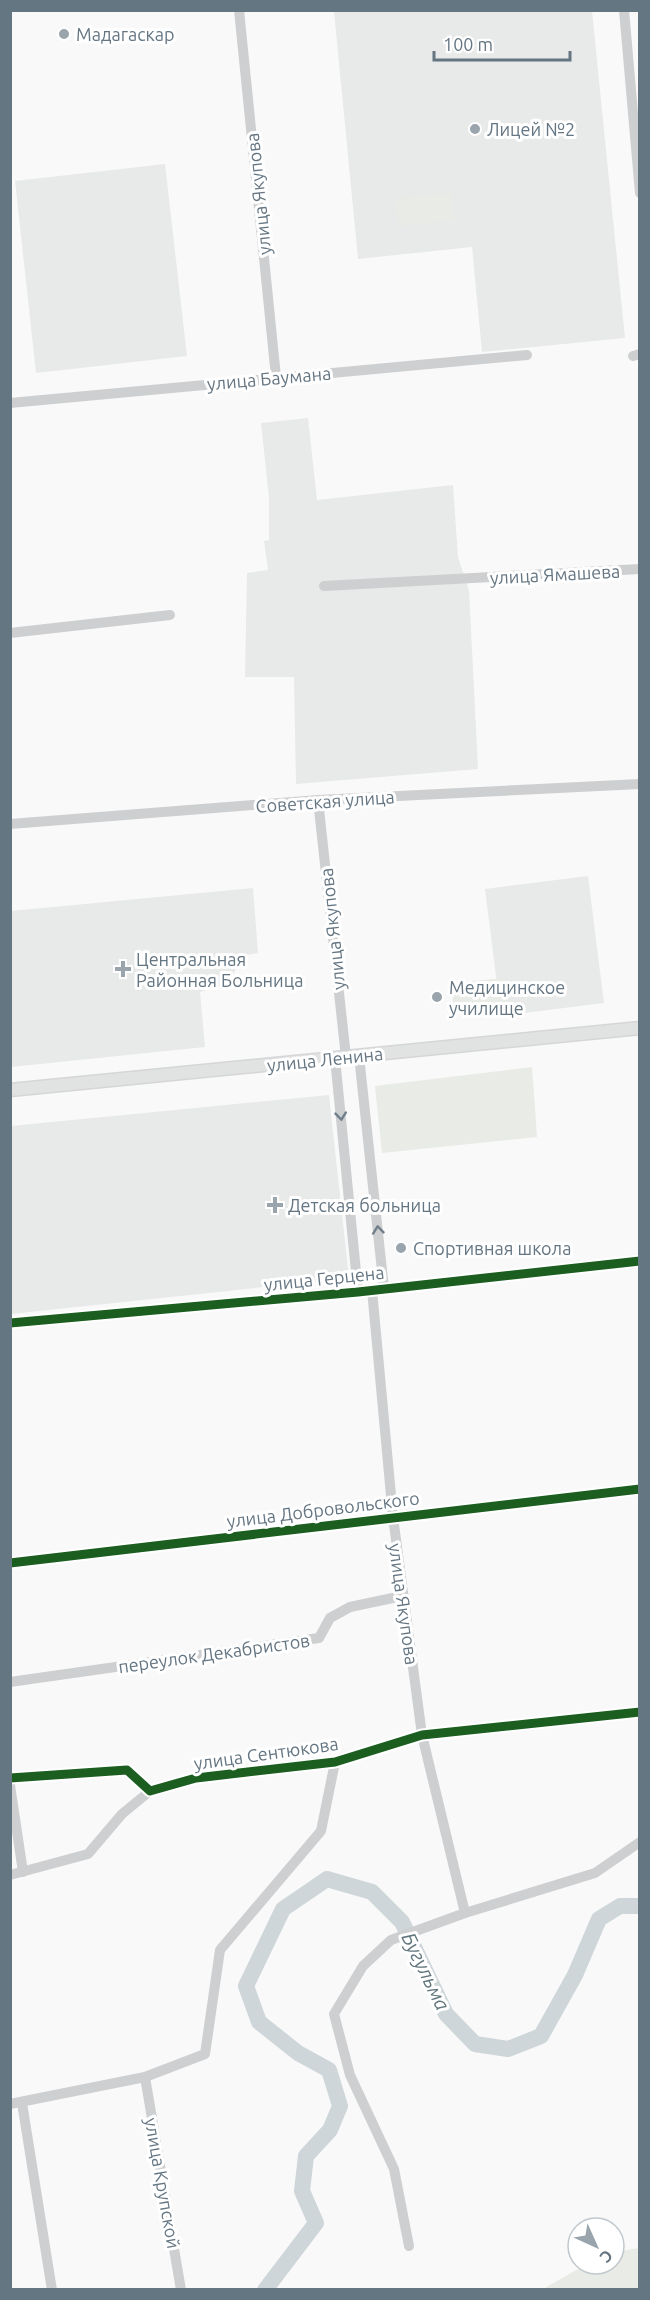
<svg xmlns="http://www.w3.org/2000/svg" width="650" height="2300" viewBox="0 0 650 2300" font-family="Ubuntu,sans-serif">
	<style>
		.built { fill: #e8e9e9 }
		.green { fill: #e8ebe6 }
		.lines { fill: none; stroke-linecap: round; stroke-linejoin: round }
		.river { stroke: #ced6d9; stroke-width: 16 }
		.major-casing { stroke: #d5d6d7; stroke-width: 15 }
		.minor { stroke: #cecfd0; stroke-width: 10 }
		.major { stroke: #e1e2e2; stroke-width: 12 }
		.cycleway-casing { stroke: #fff; stroke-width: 13 }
		.cycleway { stroke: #1b5e20; stroke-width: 9 }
		.oneway { stroke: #707f8b }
		.poi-dot { fill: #99a4ac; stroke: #fff; stroke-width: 2 }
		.labels { text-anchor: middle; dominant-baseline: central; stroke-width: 6; stroke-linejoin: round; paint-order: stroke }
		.poi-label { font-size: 18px; fill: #657683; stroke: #fff; text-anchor: start }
		.street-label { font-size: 18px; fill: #657683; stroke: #fff }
		.water-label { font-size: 20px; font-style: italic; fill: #60757c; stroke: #fff }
	</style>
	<rect width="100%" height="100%" fill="#f9f9f9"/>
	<g class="built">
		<polygon points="334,11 592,11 625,338 482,352 472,247 358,259"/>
		<polygon points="165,164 187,356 36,373 15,181"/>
		<polygon points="308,418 317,500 453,485 458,557 469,590 478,769 296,784 294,677 245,677 247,573 268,570 264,541 269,540 269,498 261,423"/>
		<polygon points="588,876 604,1003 501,1016 485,889"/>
		<polygon points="253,888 258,953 241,956 230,983 200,992 205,1047 11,1067 11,911"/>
		<polygon points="329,1095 349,1278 11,1314 11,1126"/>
	</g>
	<g class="green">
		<polygon points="451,193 454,220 399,226 396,199"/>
		<polygon points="505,978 507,1004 454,1009 451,983"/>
		<polygon points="532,1067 537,1137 382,1153 375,1086"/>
		<polygon points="639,2248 639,2289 543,2289 587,2264 614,2264 614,2252"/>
	</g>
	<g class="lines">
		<polyline class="river" points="265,2290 316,2223 302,2191 306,2156 330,2130 340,2106 329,2070 298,2053 259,2022 246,1986 283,1909 327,1879 372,1892 402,1922 446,2014 475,2044 508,2049 541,2036 575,1975 599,1919 620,1906 640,1906"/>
		<g class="major-casing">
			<polyline id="major" points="10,1090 640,1028"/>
		</g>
		<g class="minor">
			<polyline points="239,10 276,377"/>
			<polyline points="624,10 640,193"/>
			<polyline points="633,356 640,354"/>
			<polyline points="10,403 527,355"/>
			<polyline points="324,586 640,569"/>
			<polyline points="10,633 170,615"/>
			<polyline points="318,800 346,1057"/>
			<polyline points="10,824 318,800 640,784"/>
			<polyline points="359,1056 384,1289"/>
			<polyline points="335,1058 358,1292"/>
			<polyline points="372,1290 393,1517 422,1735 465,1913"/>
			<polyline points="10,1323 358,1292 640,1261"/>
			<polyline points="10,1563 640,1489"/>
			<polyline points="10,1682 319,1638 330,1618 350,1607 402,1596"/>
			<polyline points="10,1778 127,1770 150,1791 196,1778 335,1762 422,1735 640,1712"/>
			<polyline points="10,1785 23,1872"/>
			<polyline points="10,1875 88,1854 122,1814 150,1791"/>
			<polyline points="145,2077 181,2290"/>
			<polyline points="22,2103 52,2290"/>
			<polyline points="10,2104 145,2077 205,2054 220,1950 321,1831 335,1762"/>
			<polyline points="409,2246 394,2169 350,2075 334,2014 363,1966 391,1940 465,1913 595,1873 640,1842"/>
		</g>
		<use href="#major" class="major"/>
		<g class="cycleway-casing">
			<g id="cycleway">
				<polyline points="10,1323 358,1292 640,1261"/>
				<polyline points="10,1563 640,1489"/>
				<polyline points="10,1778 127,1770 150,1791 196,1778 335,1762 422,1735 640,1712"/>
			</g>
		</g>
		<use href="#cycleway" class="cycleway"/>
	</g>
	<defs><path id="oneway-chevron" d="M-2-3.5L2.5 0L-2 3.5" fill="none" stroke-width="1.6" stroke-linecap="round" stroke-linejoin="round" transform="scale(1.5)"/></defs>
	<g class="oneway">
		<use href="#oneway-chevron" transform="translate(341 1116) rotate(84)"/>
		<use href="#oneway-chevron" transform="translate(378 1230) rotate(-96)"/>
	</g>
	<g class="poi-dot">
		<circle cx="64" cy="34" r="6"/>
		<circle cx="475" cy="129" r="6"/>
		<path d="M120 960h6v6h6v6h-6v6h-6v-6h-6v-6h6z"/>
		<circle cx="437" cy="997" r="6"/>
		<path d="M272 1196h6v6h6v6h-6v6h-6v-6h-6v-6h6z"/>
		<circle cx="401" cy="1248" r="6"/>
	</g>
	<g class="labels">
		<g class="poi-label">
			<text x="76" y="34">Мадагаскар</text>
			<text x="487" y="129">Лицей №2</text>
			<text x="136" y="959">Центральная<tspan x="136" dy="21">Районная Больница</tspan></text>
			<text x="449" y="987">Медицинское<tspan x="449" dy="21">училище</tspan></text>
			<text x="288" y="1205">Детская больница</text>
			<text x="413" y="1248">Спортивная школа</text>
		</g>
		<g class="street-label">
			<text transform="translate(258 194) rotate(-96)">улица Якупова</text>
			<text transform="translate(269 378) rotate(-5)">улица Баумана</text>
			<text transform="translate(555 574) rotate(-3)">улица Ямашева</text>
			<text transform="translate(325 801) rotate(-4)">Советская улица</text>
			<text transform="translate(332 929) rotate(-96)">улица Якупова</text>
			<text transform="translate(325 1059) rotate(-6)">улица Ленина</text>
			<text transform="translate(324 1278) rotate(-6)">улица Герцена</text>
			<text transform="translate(323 1509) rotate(-7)">улица Добровольского</text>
			<text transform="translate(404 1604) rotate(82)">улица Якупова</text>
			<text transform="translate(214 1653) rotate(-8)">переулок Декабристов</text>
			<text transform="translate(266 1753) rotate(-8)">улица Сентюкова</text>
			<text transform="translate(163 2183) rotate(80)">улица Крупской</text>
		</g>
		<g class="water-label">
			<text transform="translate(426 1971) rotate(64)">Бугульма</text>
		</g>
	</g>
	<rect width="650" height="2300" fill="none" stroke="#657683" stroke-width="24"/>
	<g transform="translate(596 2246) rotate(135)"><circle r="28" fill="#ffffff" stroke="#c1c8cd" stroke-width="1.5"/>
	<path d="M0-4.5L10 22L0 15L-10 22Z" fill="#99a4ac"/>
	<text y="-9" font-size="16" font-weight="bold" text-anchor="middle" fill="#657683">С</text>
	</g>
	<path d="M434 51v9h136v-9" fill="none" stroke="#657683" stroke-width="3"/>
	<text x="443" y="51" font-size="18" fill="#657683" stroke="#ffffff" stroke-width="4.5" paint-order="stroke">100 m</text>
</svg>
